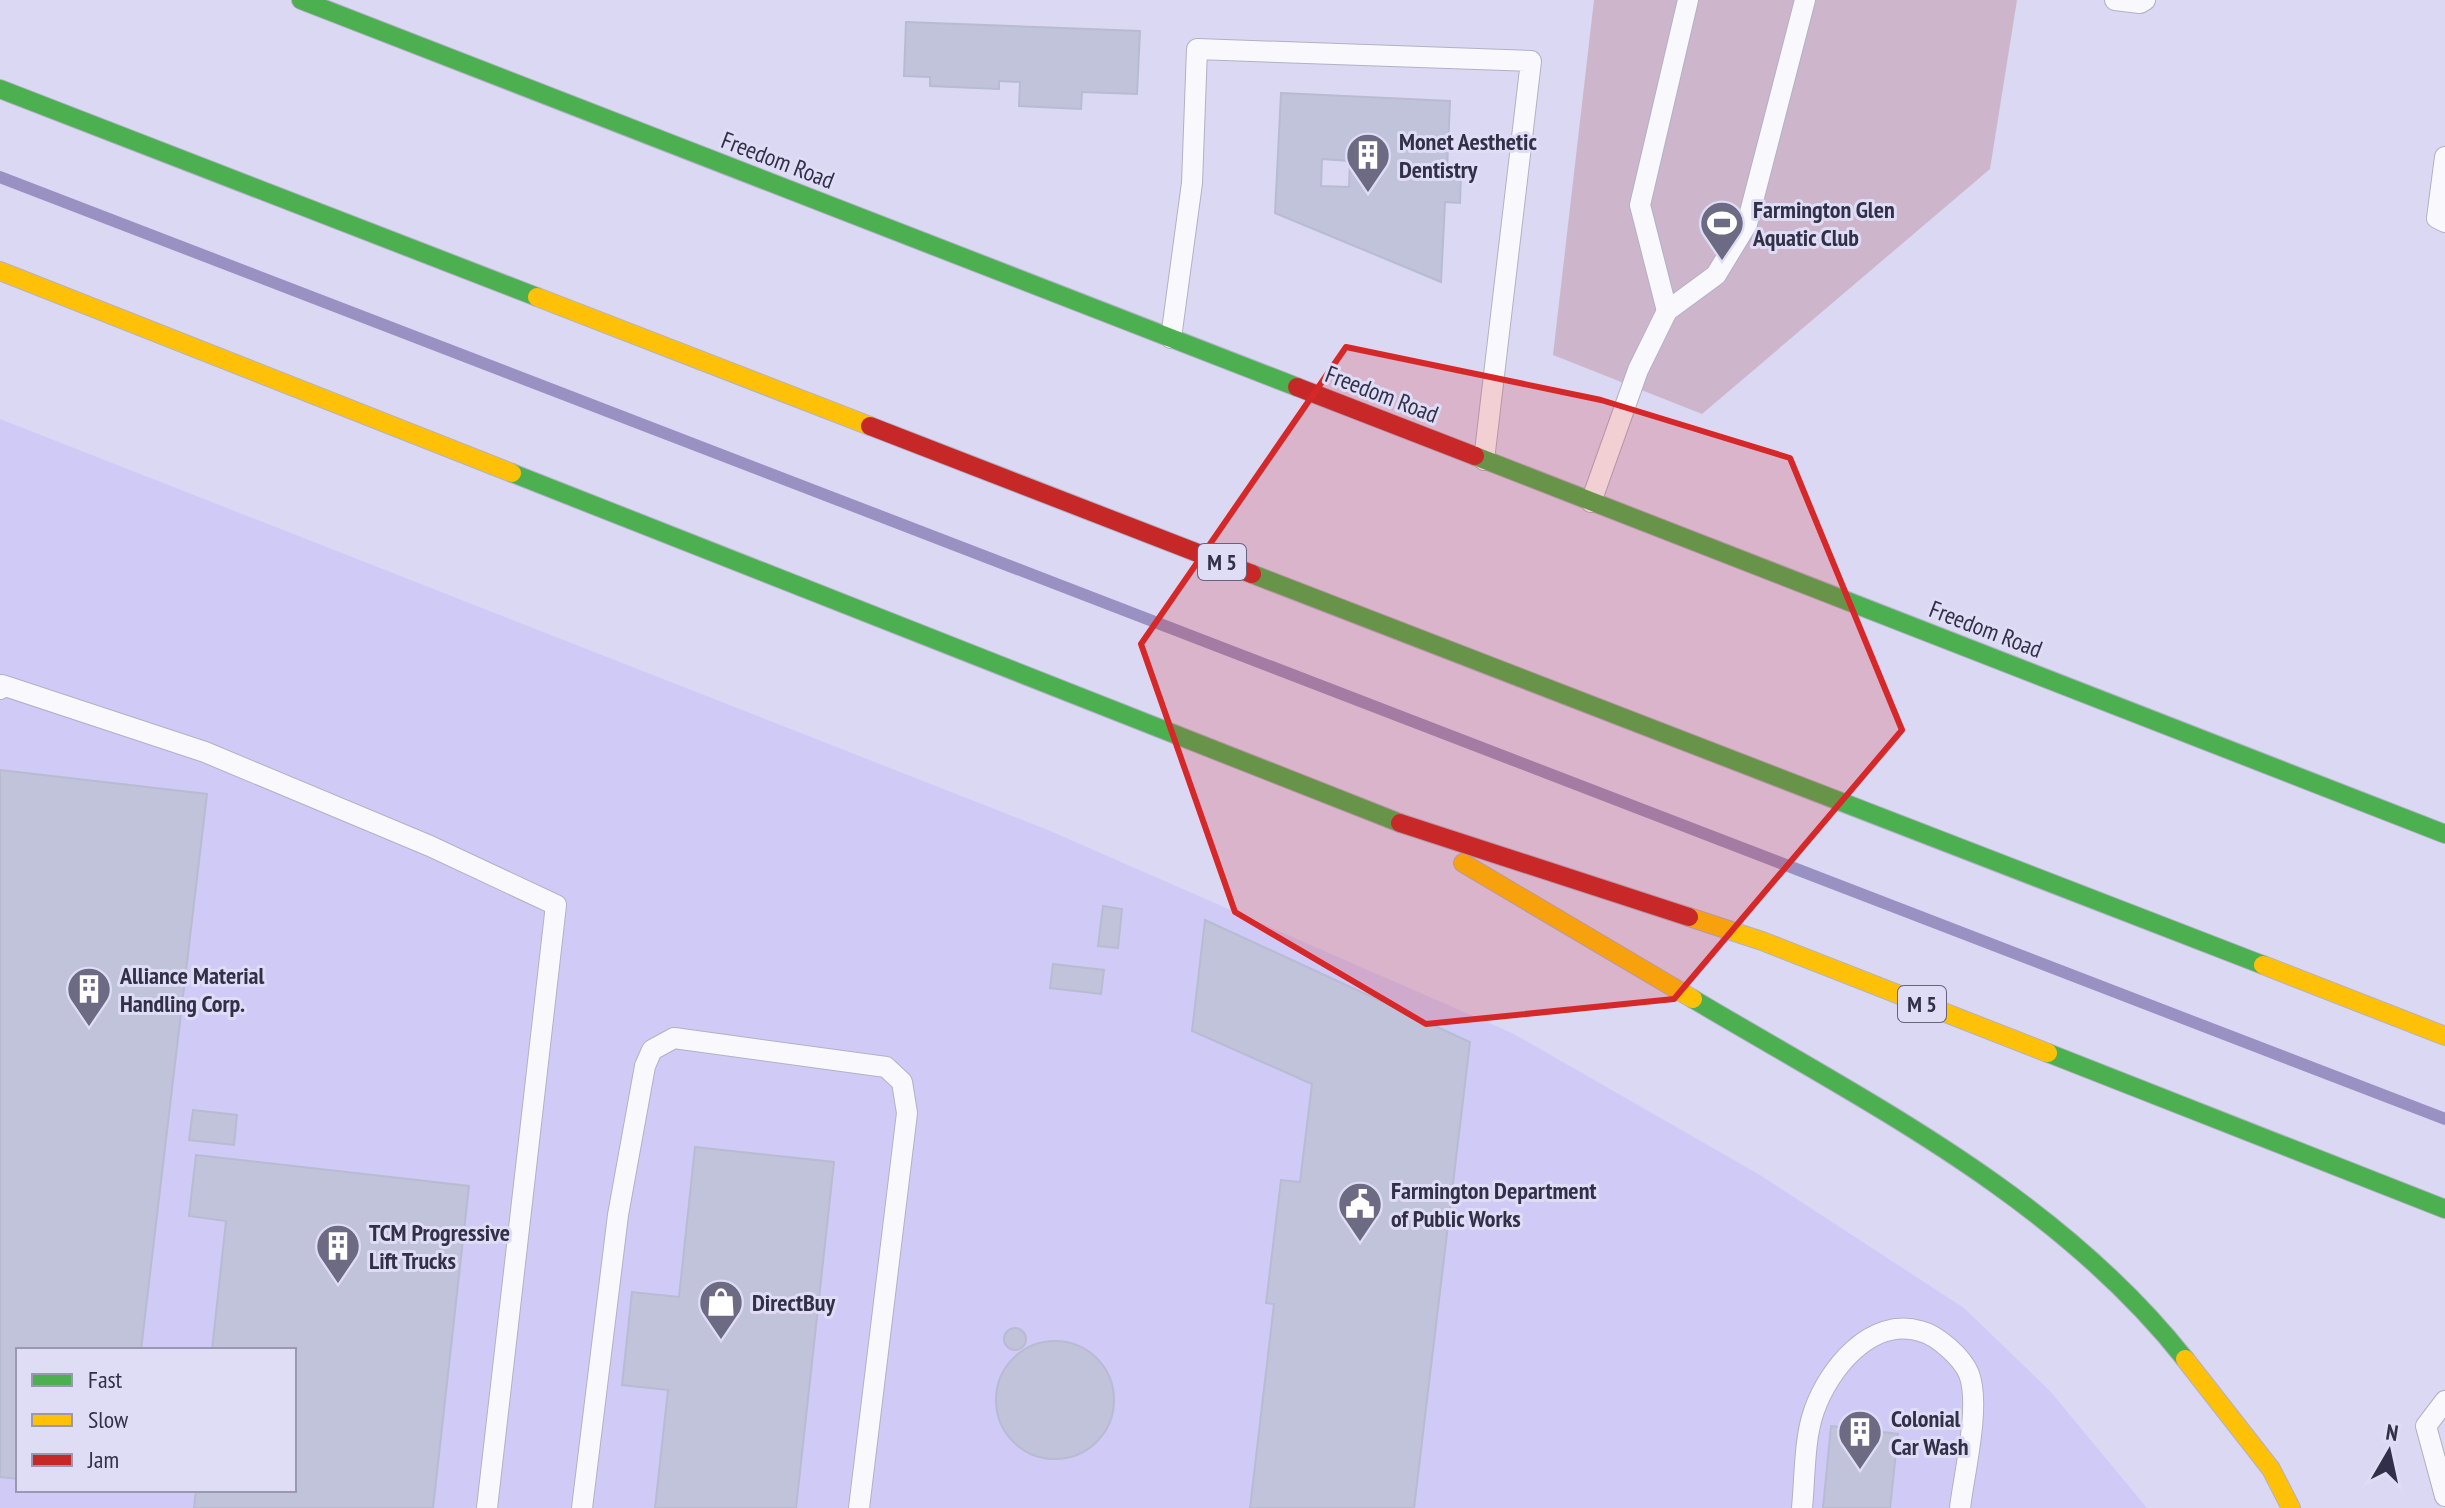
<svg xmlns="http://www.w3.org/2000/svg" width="2445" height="1508" viewBox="0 0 2445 1508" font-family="'PT Sans Narrow',sans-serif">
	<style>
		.built { fill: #cfcbf6; fill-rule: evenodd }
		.green { fill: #cdb6cc }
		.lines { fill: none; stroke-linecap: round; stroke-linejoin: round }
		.stream { stroke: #9891c2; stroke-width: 12 }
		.building { fill: #c0c3da; stroke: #b8bbd2; stroke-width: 2; fill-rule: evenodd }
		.lane-casing { stroke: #b2b0c8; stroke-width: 22 }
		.fast-casing { stroke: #b2b0c8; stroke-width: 20 }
		.slow-casing { stroke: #b2b0c8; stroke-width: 20 }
		.jam-casing { stroke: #b2b0c8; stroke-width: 20 }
		.lane { stroke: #f9f9fd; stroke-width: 20 }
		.fast { stroke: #4caf50; stroke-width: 18 }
		.slow { stroke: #ffc107; stroke-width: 18 }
		.jam { stroke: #c62828; stroke-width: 18 }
		.marked { fill: #d62828; fill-opacity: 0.2; stroke: #d62828; stroke-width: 6; stroke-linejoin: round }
		.labels { text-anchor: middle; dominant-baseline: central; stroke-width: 6; stroke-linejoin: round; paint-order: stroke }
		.shield { fill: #dfddf6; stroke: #66637c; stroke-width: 2 }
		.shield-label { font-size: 22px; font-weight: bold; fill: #322f48 }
		.poi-label { font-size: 24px; font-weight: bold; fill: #322f48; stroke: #dfddf6; text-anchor: start }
		.street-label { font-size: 24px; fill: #322f48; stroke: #dfddf6 }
	</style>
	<rect width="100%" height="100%" fill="#dad8f3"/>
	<path class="built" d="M0,419L1048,830L1512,1033L1760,1175L1964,1308L2050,1391L2147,1508H0ZM18,1350H294V1490H18Z"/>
	<polygon class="green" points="1594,0 2017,0 1990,169 1702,414 1553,355"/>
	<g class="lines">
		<path class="stream" d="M0,177C814,493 1632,799 2445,1119"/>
	</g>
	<g class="building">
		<polygon points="906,22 1140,31 1137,94 1082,92 1081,109 1019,106 1020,82 999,81 999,89 930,86 930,77 904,76"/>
		<path d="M1281,93L1450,101L1447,170L1461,171L1460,203L1445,202L1441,282L1275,213ZM1322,159L1350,161L1349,187L1321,186Z"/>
		<polygon points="0,770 207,794 141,1350 18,1350 18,1479 0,1477"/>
		<polygon points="1103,906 1122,909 1118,948 1098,946"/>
		<polygon points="1205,920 1470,1042 1414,1508 1250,1508 1274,1304 1266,1303 1281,1180 1300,1182 1312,1084 1192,1031"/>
		<polygon points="1053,964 1104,970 1101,994 1050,988"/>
		<polygon points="193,1110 237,1115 234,1145 189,1140"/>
		<polygon points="695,1147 834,1162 796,1508 655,1508 668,1390 622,1385 632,1292 679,1297"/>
		<polygon points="196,1155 469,1186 433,1508 194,1508 196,1490 294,1490 294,1350 212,1350 226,1221 189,1216"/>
		<circle cx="1015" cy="1339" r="11"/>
		<circle cx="1055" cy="1400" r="59"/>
		<polygon points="1831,1426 1898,1434 1890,1508 1823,1508"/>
	</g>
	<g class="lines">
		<g class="lane-casing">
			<g id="lane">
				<polyline points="2115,0 2140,3 2145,0"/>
				<polyline points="2445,157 2437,218 2445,222"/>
				<polyline points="1667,311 1640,205 1688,0"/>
				<polyline points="1171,338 1192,183 1197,49 1531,61 1484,460"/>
				<polyline points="1591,502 1638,370 1667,311 1716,275 1747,224 1805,0"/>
				<polyline points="0,689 2,685 205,752 430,846 556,905 487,1508"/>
				<polyline points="2445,1401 2426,1426 2445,1496"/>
				<polyline points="582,1508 618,1215 645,1066 652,1050 674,1038 886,1067 902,1082 907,1113 859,1508"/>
				<path d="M1802,1508C1805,1478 1804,1439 1814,1411C1829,1368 1871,1317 1920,1331C1937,1335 1962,1357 1969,1374C1981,1406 1964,1473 1960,1508"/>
			</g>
		</g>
		<g class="fast-casing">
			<g id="fast">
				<polyline points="301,0 1297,387"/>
				<polyline points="0,89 537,297"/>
				<polyline points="1475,456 2445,834"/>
				<polyline points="512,473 1400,823"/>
				<polyline points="1252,574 2263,965"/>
				<path d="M1693,999C1868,1103 2057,1197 2185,1359"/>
				<polyline points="2048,1053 2445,1209"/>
			</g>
		</g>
		<g class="slow-casing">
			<g id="slow">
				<polyline points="0,271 512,473"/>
				<polyline points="537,297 870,426"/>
				<polyline points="1463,863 1693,999"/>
				<polyline points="1689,917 1762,941 2048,1053"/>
				<polyline points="2263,965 2445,1036"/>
				<polyline points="2185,1359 2271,1469 2291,1508"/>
			</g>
		</g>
		<g class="jam-casing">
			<g id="jam">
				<polyline points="1297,387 1475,456"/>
				<polyline points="870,426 1252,574"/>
				<polyline points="1400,823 1689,917"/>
			</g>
		</g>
		<use href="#lane" class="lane"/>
		<use href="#fast" class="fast"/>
		<use href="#slow" class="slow"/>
		<use href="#jam" class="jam"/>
	</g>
	<path class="marked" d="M1346,347L1601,400L1790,458L1902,730L1674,999L1426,1024L1235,912L1141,644Z"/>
	<defs>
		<g id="building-pin" transform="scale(2.3)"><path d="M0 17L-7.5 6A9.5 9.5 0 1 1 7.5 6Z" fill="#6d6a84" stroke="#dfddf6"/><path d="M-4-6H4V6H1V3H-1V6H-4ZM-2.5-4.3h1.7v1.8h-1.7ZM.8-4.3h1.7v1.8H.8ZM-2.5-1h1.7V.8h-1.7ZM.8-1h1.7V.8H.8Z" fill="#fff"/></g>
		<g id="stadium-pin" transform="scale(2.3)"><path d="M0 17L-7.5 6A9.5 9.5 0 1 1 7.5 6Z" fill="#6d6a84" stroke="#dfddf6"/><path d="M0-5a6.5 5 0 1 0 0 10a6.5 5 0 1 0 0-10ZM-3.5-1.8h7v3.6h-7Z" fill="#fff"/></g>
		<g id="civic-pin" transform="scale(2.3)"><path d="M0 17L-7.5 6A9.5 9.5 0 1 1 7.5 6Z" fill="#6d6a84" stroke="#dfddf6"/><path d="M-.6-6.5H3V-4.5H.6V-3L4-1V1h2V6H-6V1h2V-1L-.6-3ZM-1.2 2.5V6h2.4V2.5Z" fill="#fff"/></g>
		<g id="shop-pin" transform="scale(2.3)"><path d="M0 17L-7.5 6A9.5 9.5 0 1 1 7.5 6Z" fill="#6d6a84" stroke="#dfddf6"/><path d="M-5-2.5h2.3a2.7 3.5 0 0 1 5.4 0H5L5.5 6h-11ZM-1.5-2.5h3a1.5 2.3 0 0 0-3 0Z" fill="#fff"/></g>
	</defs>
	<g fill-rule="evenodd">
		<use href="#building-pin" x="1368" y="155"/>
		<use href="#stadium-pin" x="1722" y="223"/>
		<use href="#building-pin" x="89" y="989"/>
		<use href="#civic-pin" x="1360" y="1204"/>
		<use href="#building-pin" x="338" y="1246"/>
		<use href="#shop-pin" x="721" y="1302"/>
		<use href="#building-pin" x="1860" y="1432"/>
	</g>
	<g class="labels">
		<g class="shield">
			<rect x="1198" y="544" width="48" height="36" rx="6"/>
			<rect x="1898" y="986" width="48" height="36" rx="6"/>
		</g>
		<g class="shield-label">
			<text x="1222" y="562">M 5</text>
			<text x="1922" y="1004">M 5</text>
		</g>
		<g class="poi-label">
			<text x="1399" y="141">Monet Aesthetic<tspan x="1399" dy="28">Dentistry</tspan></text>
			<text x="1753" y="209">Farmington Glen<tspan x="1753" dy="28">Aquatic Club</tspan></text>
			<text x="120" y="975">Alliance Material<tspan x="120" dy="28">Handling Corp.</tspan></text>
			<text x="1391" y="1190">Farmington Department<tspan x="1391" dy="28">of Public Works</tspan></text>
			<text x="369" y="1232">TCM Progressive<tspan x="369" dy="28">Lift Trucks</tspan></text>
			<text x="752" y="1302">DirectBuy</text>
			<text x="1891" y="1418">Colonial<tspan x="1891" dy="28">Car Wash</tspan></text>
		</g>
		<g class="street-label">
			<text transform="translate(778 160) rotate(21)">Freedom Road</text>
			<text transform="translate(1382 394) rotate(21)">Freedom Road</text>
			<text transform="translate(1986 629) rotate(21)">Freedom Road</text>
		</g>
	</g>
	<rect x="16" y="1348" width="280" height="144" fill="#dfddf6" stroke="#9a97b0" stroke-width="2"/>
	<rect x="32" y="1374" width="40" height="12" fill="#4caf50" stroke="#9a97b0" stroke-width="2"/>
	<text x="88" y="1388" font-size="24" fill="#322f48">Fast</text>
	<rect x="32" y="1414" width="40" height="12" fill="#ffc107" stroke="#9a97b0" stroke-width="2"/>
	<text x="88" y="1428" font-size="24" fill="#322f48">Slow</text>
	<rect x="32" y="1454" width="40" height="12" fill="#c62828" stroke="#9a97b0" stroke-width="2"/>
	<text x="88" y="1468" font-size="24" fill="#322f48">Jam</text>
	<g transform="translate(2389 1452) rotate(9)" stroke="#dfddf6" stroke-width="6" paint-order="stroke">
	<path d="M0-6L14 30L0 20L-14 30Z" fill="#322f48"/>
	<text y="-12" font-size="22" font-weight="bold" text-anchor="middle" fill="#322f48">N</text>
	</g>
</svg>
